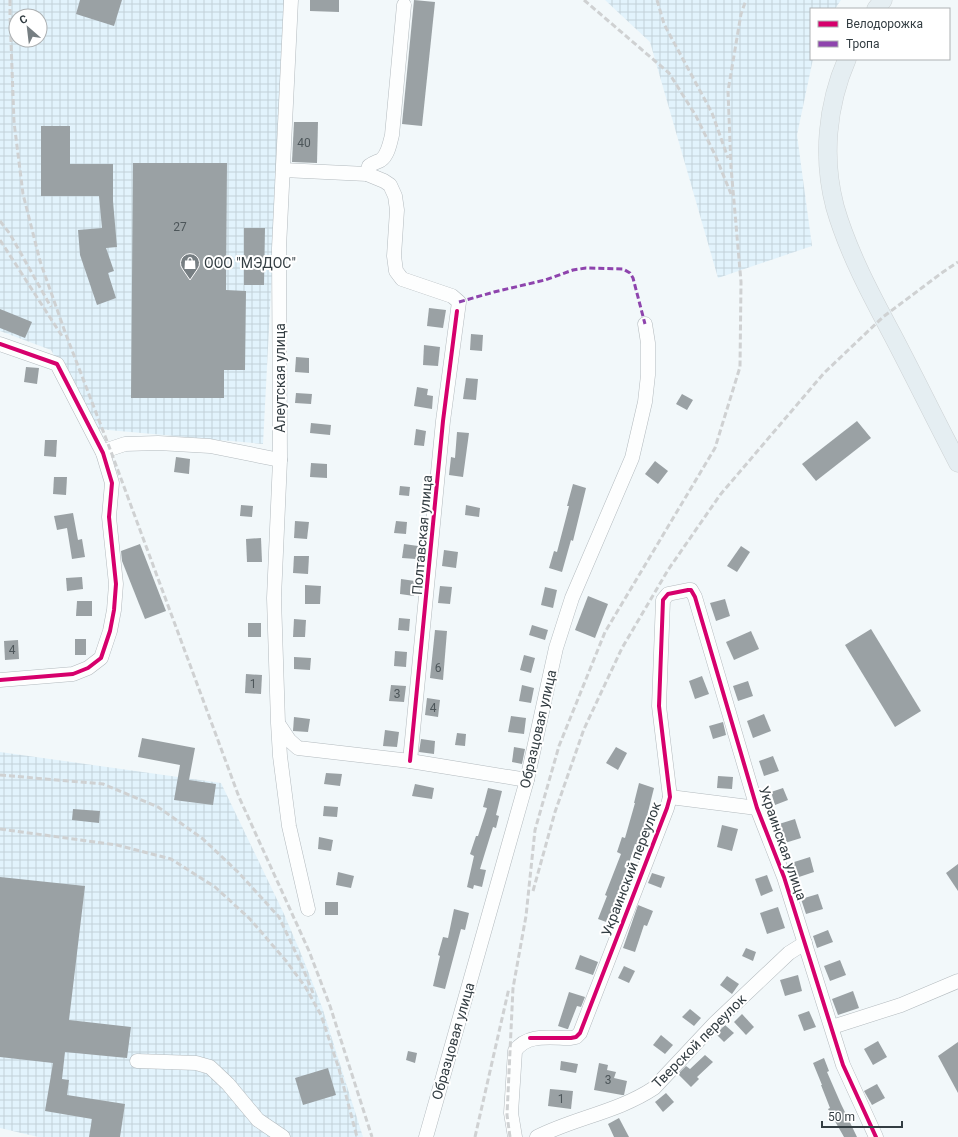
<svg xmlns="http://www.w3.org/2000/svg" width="958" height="1137" viewBox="0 0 958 1137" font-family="Roboto,sans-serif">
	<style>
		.industrial { fill: url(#industrial-grid); fill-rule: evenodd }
		.building { fill: #9aa1a4 }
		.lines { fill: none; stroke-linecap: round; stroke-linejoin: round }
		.minor-casing { stroke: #b3babe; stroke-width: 15 }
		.major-casing { stroke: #cdd2d4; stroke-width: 19 }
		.minor { stroke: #fdfefe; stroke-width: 14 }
		.major { stroke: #e5eef2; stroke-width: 18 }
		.rail { stroke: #cfd1d2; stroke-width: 3; stroke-dasharray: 6 3; stroke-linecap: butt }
		.quiet { stroke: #8e44ad; stroke-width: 3; stroke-dasharray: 6 3; stroke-linecap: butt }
		.cycleway-casing { stroke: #fff; stroke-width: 6 }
		.cycleway { stroke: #d6006c; stroke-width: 4 }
		.labels { text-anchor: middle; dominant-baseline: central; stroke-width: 4; stroke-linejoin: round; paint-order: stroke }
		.number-label { font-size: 12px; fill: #4d565a }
		.poi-label { font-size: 14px; fill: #333d42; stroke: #fff; text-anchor: start }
		.street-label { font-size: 14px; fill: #333d42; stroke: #fff }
	</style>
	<defs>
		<pattern id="industrial-grid" width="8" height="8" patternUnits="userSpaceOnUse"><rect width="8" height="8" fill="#e2f3fc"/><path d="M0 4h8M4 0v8" fill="none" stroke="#c2d1d9"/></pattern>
	</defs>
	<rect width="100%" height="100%" fill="#f2f8fa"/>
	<g class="industrial">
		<path d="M0,0H286L263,444L97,429L51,350L0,331ZM16,16H40V40H16Z"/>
		<polygon points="605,0 841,0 835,9 811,9 811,59 813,59 797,135 812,246 718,278 650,42"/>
		<polygon points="0,752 221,783 284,914 302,956 322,1007 363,1137 38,1137 0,1128"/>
	</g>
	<g class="building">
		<polygon points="80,0 122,0 114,26 76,14"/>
		<polygon points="310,0 339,0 339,12 310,11"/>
		<polygon points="414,0 435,2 422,126 402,124"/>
		<polygon points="294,122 318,122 317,163 292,162"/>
		<polygon points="41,126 70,126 70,164 113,164 113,201 117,247 106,248 114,271 108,273 116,298 97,305 80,255 78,230 102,228 99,196 41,196"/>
		<polygon points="133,163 227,163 226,290 246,291 245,370 224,370 224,398 131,398"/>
		<polygon points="244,228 265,228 264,285 244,285"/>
		<polygon points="429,308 446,310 443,328 427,326"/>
		<polygon points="0,309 32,322 25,338 0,328"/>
		<polygon points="471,334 483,335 482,351 470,350"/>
		<polygon points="424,345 440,347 438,366 423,365"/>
		<polygon points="296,357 309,358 309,373 295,372"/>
		<polygon points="26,367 39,368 37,384 24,382"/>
		<polygon points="466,378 478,379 476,400 463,399"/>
		<polygon points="417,387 428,389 427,395 433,396 432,409 414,406"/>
		<polygon points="296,393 312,394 311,404 295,403"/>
		<polygon points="682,394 693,400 687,410 676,404"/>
		<polygon points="857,421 871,438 816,481 802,464"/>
		<polygon points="311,423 331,425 330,435 310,433"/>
		<polygon points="416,429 426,431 424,446 414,445"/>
		<polygon points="457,432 469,433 463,477 449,475 451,457 455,458"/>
		<polygon points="45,440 57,440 56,457 44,456"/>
		<polygon points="176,457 190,459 189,474 174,472"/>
		<polygon points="655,461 668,471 658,484 645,474"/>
		<polygon points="311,463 327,464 327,478 310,477"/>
		<polygon points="54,477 67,477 66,495 53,494"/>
		<polygon points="573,484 586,488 573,541 571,540 562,572 549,568 554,551 557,552 569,506 567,506"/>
		<polygon points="400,486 410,487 409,496 399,495"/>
		<polygon points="241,505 253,506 252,517 240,516"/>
		<polygon points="466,505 480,508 479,517 465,515"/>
		<polygon points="73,513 78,540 82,539 85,557 72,559 67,528 57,530 54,516"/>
		<polygon points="295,521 309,522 307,539 294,538"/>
		<polygon points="396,521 407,522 406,534 394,533"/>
		<polygon points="261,538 262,562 247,562 246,539"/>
		<polygon points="140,544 166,611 145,619 122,561 121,551"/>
		<polygon points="404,544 418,546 416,559 402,558"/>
		<polygon points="741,546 750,552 737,572 727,566"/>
		<polygon points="444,550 458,552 456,568 442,566"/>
		<polygon points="294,556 309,556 308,574 293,573"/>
		<polygon points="82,577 83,589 67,591 66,578"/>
		<polygon points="401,579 415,581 414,596 400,594"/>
		<polygon points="305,585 321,586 320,604 305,604"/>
		<polygon points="440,586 452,587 450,604 438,603"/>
		<polygon points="545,587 557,590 553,608 541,605"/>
		<polygon points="588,596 608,604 595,638 575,630"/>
		<polygon points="725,599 730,616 716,621 710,603"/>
		<polygon points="77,601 92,601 92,616 76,616"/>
		<polygon points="399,618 410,619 409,631 398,630"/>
		<polygon points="294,619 306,620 305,637 293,637"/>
		<rect x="248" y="623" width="13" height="14"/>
		<polygon points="532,625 548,630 545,640 529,635"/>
		<polygon points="871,629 921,711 895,727 845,645"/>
		<polygon points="435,630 447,631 443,680 430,678"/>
		<polygon points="751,631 759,649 734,660 726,642"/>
		<rect x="75" y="639" width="11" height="16"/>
		<polygon points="18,640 19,659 5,660 4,641"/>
		<polygon points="395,651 407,652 406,667 394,666"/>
		<polygon points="524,655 535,658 531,673 520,670"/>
		<polygon points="294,657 311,658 310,670 294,669"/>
		<polygon points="246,674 262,675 261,694 245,693"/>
		<polygon points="702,676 709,694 695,699 689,681"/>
		<polygon points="748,681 753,696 738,701 733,686"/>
		<polygon points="391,685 406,686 404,702 389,701"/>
		<polygon points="522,685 534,688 531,703 519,701"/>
		<polygon points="427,698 440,700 438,717 425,715"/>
		<polygon points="764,714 771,731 753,738 747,721"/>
		<polygon points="511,716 526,718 524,734 508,732"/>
		<polygon points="294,717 310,719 308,732 293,731"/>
		<polygon points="723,722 726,735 713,739 709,726"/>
		<polygon points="385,730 399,732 397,747 383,746"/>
		<polygon points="457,733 466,734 465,746 455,745"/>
		<polygon points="142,738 195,748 189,780 216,784 213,805 174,800 180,765 138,757"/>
		<polygon points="421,739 435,741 434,754 419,752"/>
		<polygon points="514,747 525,749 522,764 512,762"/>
		<polygon points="616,747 627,753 618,770 606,763"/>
		<polygon points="773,756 779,771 764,776 759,761"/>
		<polygon points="326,773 342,774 340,786 324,784"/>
		<polygon points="718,776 733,777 732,789 717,788"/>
		<polygon points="639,783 654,788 647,816 649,816 640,846 635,844 622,885 623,886 609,923 598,919 607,896 605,895 621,854 617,852 622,837 625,838 635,803 634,803"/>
		<polygon points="415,784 434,788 432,799 412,796"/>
		<polygon points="488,788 502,791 496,815 499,816 496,828 493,827 480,869 486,870 482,887 474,885 473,889 467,887 474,856 470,854 476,836 478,836 487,808 483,807"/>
		<polygon points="783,788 788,800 775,805 771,792"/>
		<polygon points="324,806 338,807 337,817 323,816"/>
		<polygon points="73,809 100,811 99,823 72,820"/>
		<polygon points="795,819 801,838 785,843 779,824"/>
		<polygon points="722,825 738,829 732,851 717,847"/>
		<polygon points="319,837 333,840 331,851 318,849"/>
		<polygon points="810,857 814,872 796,878 791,863"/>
		<polygon points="958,864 958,891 946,873"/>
		<polygon points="338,872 354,876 351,888 336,885"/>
		<polygon points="652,873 665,877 661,888 648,883"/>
		<polygon points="767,875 773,891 761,896 755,879"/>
		<polygon points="0,877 85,886 69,1020 131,1027 127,1058 65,1052 62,1079 69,1080 67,1095 125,1104 120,1137 89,1137 92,1119 45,1111 53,1063 0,1057"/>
		<polygon points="818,894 823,909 806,914 801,899"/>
		<rect x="325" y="902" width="13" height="13"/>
		<polygon points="638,905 653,911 647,926 644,925 635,952 623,948"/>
		<polygon points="778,907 785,928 767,934 760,913"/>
		<polygon points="454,909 469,913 465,930 461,929 445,989 433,986 440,956 438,955 443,937 448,938"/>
		<polygon points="828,930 833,942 817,948 813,936"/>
		<polygon points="746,948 756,952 753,961 742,956"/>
		<polygon points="580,955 598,962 593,975 575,969"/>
		<polygon points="840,960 846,975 830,981 824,966"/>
		<polygon points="624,966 635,971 629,983 618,978"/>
		<polygon points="798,975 802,991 785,996 780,980"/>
		<polygon points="727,976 739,984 732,994 720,985"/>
		<polygon points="853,991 859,1008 838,1015 832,999"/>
		<polygon points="569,992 585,997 581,1007 577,1006 568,1029 567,1029 558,1026"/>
		<polygon points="690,1009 701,1018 694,1026 682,1017"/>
		<polygon points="809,1011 816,1027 804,1031 798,1015"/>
		<polygon points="742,1014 754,1027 746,1035 734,1022"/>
		<polygon points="725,1025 734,1033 724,1042 716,1034"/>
		<polygon points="661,1035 673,1045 665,1054 653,1045"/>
		<polygon points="878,1041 887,1057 873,1065 864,1049"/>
		<polygon points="958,1042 958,1093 938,1056"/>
		<polygon points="408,1051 417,1053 415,1063 406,1060"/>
		<polygon points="705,1055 713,1062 697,1077 699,1079 691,1087 678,1074 686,1066 690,1069"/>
		<polygon points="824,1058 829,1071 827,1072 841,1104 857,1137 844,1137 828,1109 830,1108 821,1085 822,1085 813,1063"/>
		<polygon points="561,1061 578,1064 576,1073 560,1070"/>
		<polygon points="599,1063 608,1065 607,1070 616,1072 614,1078 627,1081 624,1095 622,1095 594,1090"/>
		<polygon points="328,1068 336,1095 303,1105 295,1078"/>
		<polygon points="877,1084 885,1098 872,1105 864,1091"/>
		<polygon points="550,1089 573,1091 571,1109 548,1106"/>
		<polygon points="666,1093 674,1102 663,1112 655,1102"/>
		<polygon points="619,1118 629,1137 614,1137 608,1124"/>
	</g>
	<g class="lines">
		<g class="minor-casing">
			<g id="minor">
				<polyline points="291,0 279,248 280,460 274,598 278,723 280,756 289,826 308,909"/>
				<polyline points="283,170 367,174 384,181 390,185 395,196 397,210 394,256 396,271 402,279 452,296 459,302 443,421 410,761"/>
				<path d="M367,174L369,166C373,163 377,162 381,160C388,155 390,143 392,135L404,5"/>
				<polyline points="0,344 57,364 103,453 112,483 109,517 116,584 114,610 110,631 101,658 88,668 73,674 0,680"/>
				<polyline points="103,453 110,449 125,444 158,443 210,446 280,460"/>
				<polyline points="279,725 289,740 298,748 410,761 527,780"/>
				<polyline points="670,797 757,808"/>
				<polyline points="832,1027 901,1005 958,981"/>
				<polyline points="137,1061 196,1063 210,1067 228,1084 258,1120 283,1137"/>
				<polyline points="426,1137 527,780 556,648 572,598 632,458 645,402 648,375 648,343 645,324"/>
				<path d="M515,1137L511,1113L515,1051C527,1033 551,1038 571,1038L576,1037L580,1033L667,808L670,797L659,706L663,600L668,594L688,590H691L695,597L757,808L784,877L843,1065L876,1137"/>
				<path d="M537,1137C574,1118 618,1112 654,1088L715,1023L789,953L805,943"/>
			</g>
		</g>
		<g class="major-casing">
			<g id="major">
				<polyline points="876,9 883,0"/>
				<path d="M847,59C827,105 822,158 835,207C848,252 871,295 893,336C915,378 936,421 958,463"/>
			</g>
		</g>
		<use href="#minor" class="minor"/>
		<use href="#major" class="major"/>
		<g class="rail">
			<polyline points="10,0 10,15 14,122 23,194 40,261 65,332 110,449 239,797 309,951 330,1006 372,1137"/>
			<polyline points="584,0 669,73 696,116 716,157 731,194"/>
			<polyline points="657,0 664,24 712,113 728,158"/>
			<polyline points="0,221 10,234 51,307"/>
			<polyline points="0,240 62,336"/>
			<polyline points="0,775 103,784 158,807 203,839 239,873 279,917 302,966 313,993"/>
			<polyline points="0,829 117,845 171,859 215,887 250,919 287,962 306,988 321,1015 339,1069 357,1137"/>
			<polyline points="533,891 555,812 584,729 622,648 668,570 720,495 824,373 883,317 943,272 958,262"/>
			<polyline points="475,1137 509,988"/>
			<polyline points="510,1137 507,1115 513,988 526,916 535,830 559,746 605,632 715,448 740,367 741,282 731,167 728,91 741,14 746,0"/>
		</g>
		<polyline class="quiet" points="459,302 494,292 545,280 573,270 586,268 623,269 630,273 633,278 645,324"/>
		<g class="cycleway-casing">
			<g id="cycleway">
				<polyline points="0,344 57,364 103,453 112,483 109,517 116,584 114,610 110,631 101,658 88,668 73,674 0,680"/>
				<polyline points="410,761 443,421 457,311"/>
				<polyline points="530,1038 571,1038 576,1037 580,1033 667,808 670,797 659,706 663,600 668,594 688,590 691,590 695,597 757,808 784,877 843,1065 876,1137"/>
			</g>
		</g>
		<use href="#cycleway" class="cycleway"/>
	</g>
	<defs>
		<g id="shop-pin" transform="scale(1)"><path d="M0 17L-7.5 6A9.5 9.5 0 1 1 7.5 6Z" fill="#767e82" stroke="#fff"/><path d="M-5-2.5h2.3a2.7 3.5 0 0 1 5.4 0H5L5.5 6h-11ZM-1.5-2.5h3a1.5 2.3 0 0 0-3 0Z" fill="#fff"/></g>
	</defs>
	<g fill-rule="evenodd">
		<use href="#shop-pin" x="190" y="263"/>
	</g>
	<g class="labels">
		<g class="number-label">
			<text x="304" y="143">40</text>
			<text x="180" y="227">27</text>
			<text x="12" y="650">4</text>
			<text x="438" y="668">6</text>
			<text x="253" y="684">1</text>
			<text x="397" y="694">3</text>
			<text x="433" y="708">4</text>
			<text x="608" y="1080">3</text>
			<text x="561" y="1099">1</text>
		</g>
		<g class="poi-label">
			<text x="204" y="263">ООО "МЭДОС"</text>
		</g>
		<g class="street-label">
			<text transform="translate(280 378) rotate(-90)">Алеутская улица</text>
			<text transform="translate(422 535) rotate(-85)">Полтавская улица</text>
			<text transform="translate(538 729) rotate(-77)">Образцовая улица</text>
			<text transform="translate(783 843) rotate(71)">Украинская улица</text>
			<text transform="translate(631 869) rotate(-69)">Украинский переулок</text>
			<text transform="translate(453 1041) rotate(-74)">Образцовая улица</text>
			<text transform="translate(699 1041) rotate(-45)">Тверской переулок</text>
		</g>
	</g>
	<rect x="810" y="8" width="140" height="52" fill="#ffffff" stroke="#adb1b3"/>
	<rect x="818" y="21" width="20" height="6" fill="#d6006c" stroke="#adb1b3"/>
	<text x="846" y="28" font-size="12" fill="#333d42">Велодорожка</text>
	<rect x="818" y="41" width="20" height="6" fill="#8e44ad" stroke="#adb1b3"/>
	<text x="846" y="48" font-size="12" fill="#333d42">Тропа</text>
	<g transform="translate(28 28) rotate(332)"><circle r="19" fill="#ffffff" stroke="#adb1b3"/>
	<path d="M0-3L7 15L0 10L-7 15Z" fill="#767e82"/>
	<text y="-6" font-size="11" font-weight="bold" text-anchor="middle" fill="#333d42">С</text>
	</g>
	<path d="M822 1121v6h80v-6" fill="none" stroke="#333d42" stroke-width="2"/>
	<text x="828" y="1121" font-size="12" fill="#333d42" stroke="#ffffff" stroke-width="3" paint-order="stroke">50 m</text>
</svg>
